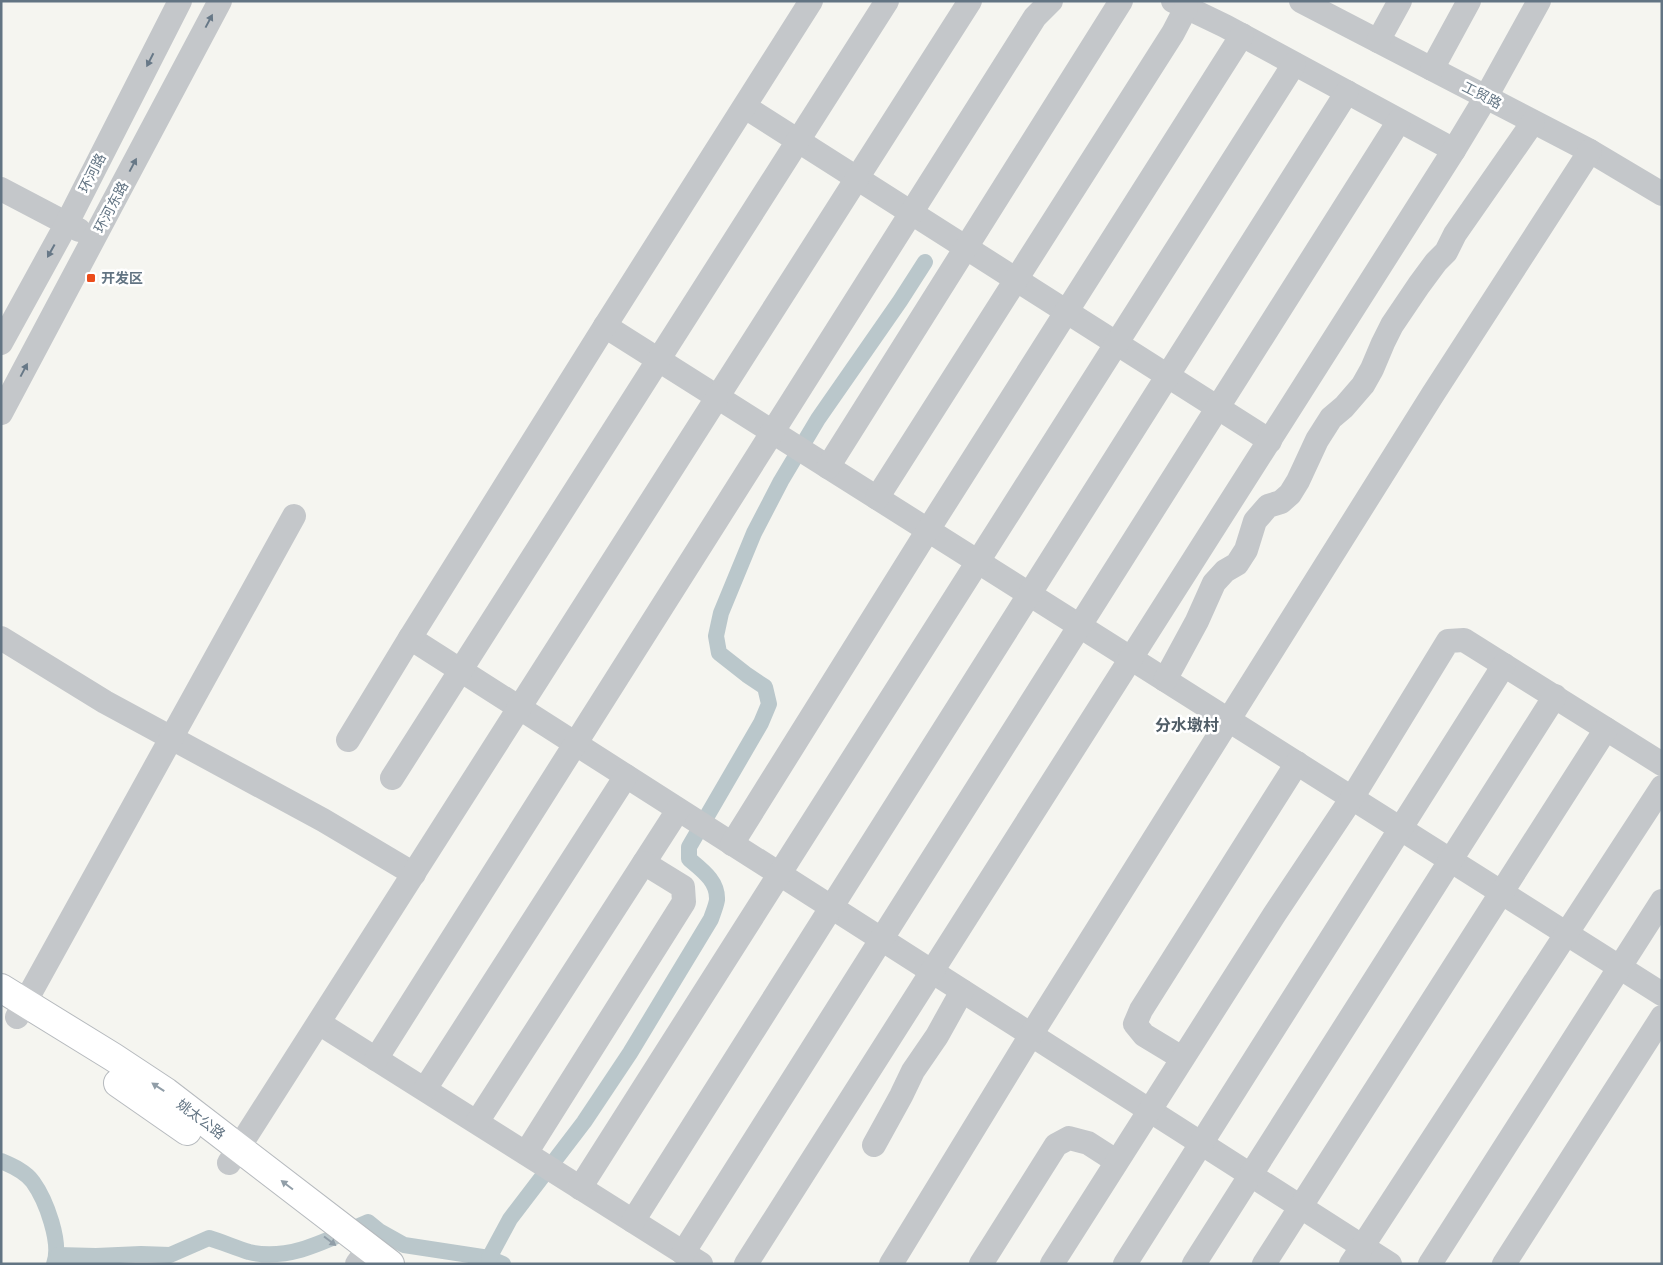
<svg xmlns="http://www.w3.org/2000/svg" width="1663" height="1265" viewBox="0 0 1663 1265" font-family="Ubuntu,'Noto Sans SC',sans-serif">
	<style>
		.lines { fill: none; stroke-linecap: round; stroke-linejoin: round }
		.canal { stroke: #bac7cb; stroke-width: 16 }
		.major-casing { stroke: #b6babe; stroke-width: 30 }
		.minor { stroke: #c4c7ca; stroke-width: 24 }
		.major { stroke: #fff; stroke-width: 28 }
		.oneway { fill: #677887 }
		.oneway2 { fill: #919ea8 }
		.poi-dot { fill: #eb4c1a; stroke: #fff; stroke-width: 2 }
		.labels { text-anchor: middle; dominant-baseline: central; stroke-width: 5; stroke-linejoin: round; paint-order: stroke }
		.street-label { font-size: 14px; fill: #627483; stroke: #fff }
		.poi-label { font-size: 14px; font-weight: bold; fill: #627483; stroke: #fff; text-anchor: start }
		.quarter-label { font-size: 16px; font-weight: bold; fill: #505d67; stroke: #fff }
	</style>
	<rect width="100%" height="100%" fill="#f5f5f0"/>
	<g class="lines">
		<g class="canal">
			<path d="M1,1161C13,1166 26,1172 33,1182C46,1200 62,1243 54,1264"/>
			<path d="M58,1255L96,1256L141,1254L170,1255L209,1238C222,1242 236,1248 249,1252C291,1262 331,1238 368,1222L379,1231L404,1245L489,1258L503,1264"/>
			<path d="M489,1258L510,1219L584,1122L630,1053L711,919C713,913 716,906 717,900C718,881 702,870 689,859V847L761,723L769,704L765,687L747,675L719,653L716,636L721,613L754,533L781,481L818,419L900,301L925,262"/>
		</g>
		<g class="major-casing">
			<g id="major">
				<polyline points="1,988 113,1057 166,1092 390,1264"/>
				<polyline points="118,1083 187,1131"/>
			</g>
		</g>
		<g class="minor">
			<polyline points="1173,1 1225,26 1454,150"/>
			<polyline points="1301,1 1590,151 1662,194"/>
			<polyline points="1378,41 1400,1"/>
			<polyline points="1432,69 1469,1"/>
			<polyline points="745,107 1270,441"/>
			<polyline points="1,189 79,230"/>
			<polyline points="605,326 1662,994"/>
			<polyline points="1,343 67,223 180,1"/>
			<polyline points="1,413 220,1"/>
			<polyline points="828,467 1121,1"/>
			<polyline points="877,498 1173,33 1186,8"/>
			<polyline points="1,638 105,702 323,820 414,874"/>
			<polyline points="410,638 1390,1264"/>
			<polyline points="1165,680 1197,621 1214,583 1225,571 1237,564 1246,550 1255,521 1268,506 1281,502 1290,494 1298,481 1317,440 1331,418 1344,407 1363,385 1372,369 1383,343 1392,325 1419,285 1436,262 1446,252 1455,234 1533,122"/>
			<polyline points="348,740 410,638 605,326 811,1"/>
			<polyline points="392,778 887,1"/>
			<polyline points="732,844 928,530 1242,35"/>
			<polyline points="17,1017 294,516"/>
			<polyline points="319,1023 701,1264"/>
			<polyline points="1182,1058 1144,1035 1135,1024 1141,1010 1297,763"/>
			<polyline points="376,1059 1035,17 1051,1"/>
			<polyline points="425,1089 626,776"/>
			<polyline points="477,1122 678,810"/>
			<polyline points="874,1145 901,1096 913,1071 937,1036 962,991"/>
			<polyline points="526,1153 684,902 683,887 644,863"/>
			<polyline points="229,1163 970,1"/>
			<polyline points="580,1188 1294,64"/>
			<polyline points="633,1221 1347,92"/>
			<polyline points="683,1253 1399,121"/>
			<polyline points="357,1264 369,1248"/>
			<polyline points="746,1264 1454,150 1486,97 1539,1"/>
			<polyline points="891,1264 1031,1035 1433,394 1590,151"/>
			<polyline points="981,1264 1056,1145 1069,1138 1088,1143 1116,1161"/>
			<polyline points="1052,1264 1274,915 1352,798 1448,641 1464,640 1662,764"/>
			<polyline points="1125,1264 1504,665"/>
			<polyline points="1194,1264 1555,696"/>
			<polyline points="1264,1264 1606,729"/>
			<polyline points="1351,1264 1662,787"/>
			<polyline points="1430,1264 1662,901"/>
			<polyline points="1504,1264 1662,1017"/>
		</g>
		<use href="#major" class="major"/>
	</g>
	<defs><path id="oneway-solid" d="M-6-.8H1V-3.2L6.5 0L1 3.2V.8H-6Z" transform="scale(1.25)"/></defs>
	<g class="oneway">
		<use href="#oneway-solid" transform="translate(209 21) rotate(-62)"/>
		<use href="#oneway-solid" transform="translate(150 60) rotate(117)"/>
		<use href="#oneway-solid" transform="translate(133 165) rotate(-62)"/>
		<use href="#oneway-solid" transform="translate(51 251) rotate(119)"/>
		<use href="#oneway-solid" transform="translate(24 370) rotate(-62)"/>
	</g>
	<g class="oneway2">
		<use href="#oneway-solid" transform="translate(158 1087) rotate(-147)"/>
		<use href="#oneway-solid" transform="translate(287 1185) rotate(-143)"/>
		<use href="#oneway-solid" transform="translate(330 1241) rotate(37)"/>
	</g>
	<rect class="poi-dot" x="86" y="273" width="10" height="10" rx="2.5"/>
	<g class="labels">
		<g class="street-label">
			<text transform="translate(1482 95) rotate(27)">工贸路</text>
			<text transform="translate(92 173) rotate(-63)">环河路</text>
			<text transform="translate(111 207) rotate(-62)">环河东路</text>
			<text transform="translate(201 1119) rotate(37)">姚太公路</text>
		</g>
		<g class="poi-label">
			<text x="101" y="278">开发区</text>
		</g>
		<g class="quarter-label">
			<text x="1187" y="725">分水墩村</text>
		</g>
	</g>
	<rect width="1663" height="1265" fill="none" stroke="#627483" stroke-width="5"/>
</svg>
